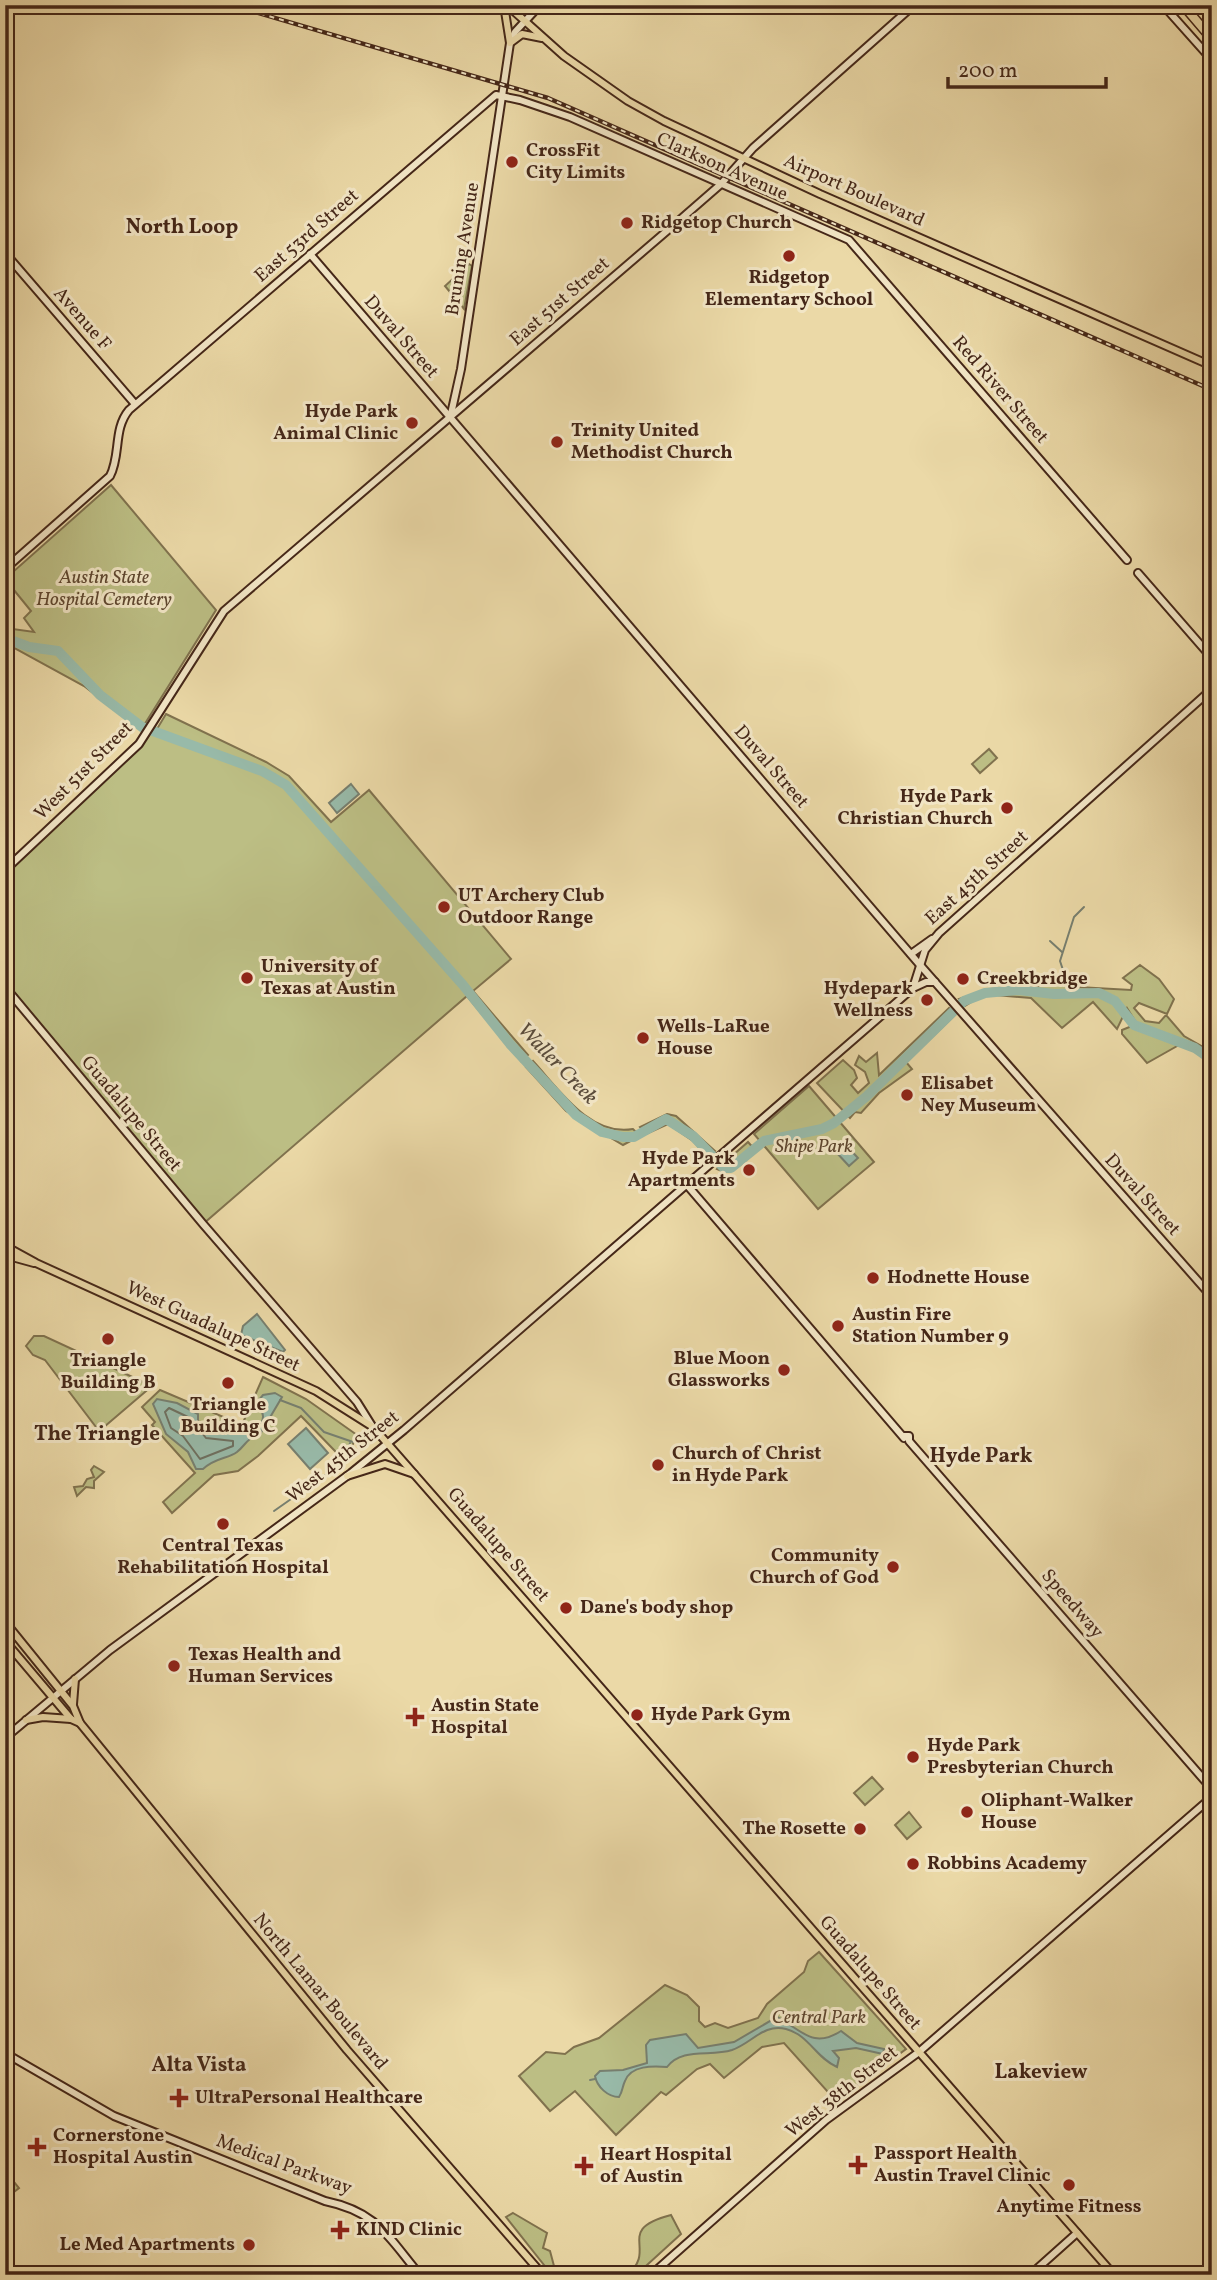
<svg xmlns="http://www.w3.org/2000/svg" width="1217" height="2280" viewBox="0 0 1217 2280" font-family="Vollkorn,serif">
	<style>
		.green { fill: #bcbe84; stroke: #80724e; stroke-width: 2 }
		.water { fill: #98baa9; stroke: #777f6f; stroke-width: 2 }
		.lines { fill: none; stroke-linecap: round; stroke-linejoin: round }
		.shore { stroke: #6e7060; stroke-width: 2 }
		.stream { stroke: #777f6f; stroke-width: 2 }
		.river { stroke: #98baa9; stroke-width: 10 }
		.secondary-casing { stroke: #452718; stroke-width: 10 }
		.primary-casing { stroke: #452718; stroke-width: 10 }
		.highway-casing { stroke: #452718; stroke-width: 11 }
		.secondary { stroke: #f2e6c6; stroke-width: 6 }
		.primary { stroke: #ebd9a7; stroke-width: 6 }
		.highway { stroke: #ebd9a7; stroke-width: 8 }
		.rail-casing { stroke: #452718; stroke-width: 4.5 }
		.rail { stroke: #f2e6c6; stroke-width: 2; stroke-dasharray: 5; stroke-linecap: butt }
		.poi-dot { fill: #8f2418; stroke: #f2e6c6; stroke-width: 2.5 }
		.labels { text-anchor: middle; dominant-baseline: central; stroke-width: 6; stroke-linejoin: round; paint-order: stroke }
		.poi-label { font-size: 19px; font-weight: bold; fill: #452718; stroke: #f2e6c6; text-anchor: start }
		.street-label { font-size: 19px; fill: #452718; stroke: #f2e6c6 }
		.park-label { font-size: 19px; font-style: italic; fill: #5d452e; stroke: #f2e6c6 }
		.neighbourhood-label { font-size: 21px; font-weight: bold; fill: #452718; stroke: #f2e6c6 }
		.water-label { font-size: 21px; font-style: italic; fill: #5a4c3c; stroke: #f2e6c6 }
	</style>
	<rect width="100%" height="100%" fill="#ebd9a7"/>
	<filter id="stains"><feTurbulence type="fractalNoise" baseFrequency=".00286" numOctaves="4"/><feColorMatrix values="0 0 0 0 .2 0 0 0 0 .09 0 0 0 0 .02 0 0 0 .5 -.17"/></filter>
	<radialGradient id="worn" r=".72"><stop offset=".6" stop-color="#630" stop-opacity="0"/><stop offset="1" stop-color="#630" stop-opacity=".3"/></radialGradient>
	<g class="green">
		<polygon points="469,264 472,266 464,309 445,286"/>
		<polygon points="111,485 216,610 141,730 84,686 5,643 5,636 13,629 34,632 24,618 31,611 5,579"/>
		<polygon points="166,714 266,762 289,776 331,822 369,790 511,959 473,991 528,1055 521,1061 467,996 203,1224 5,987 5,870 134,749 152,724 157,729"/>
		<polygon points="989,749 997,758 980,773 972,764"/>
		<polygon points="1140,965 1159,979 1174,999 1167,1014 1139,1003 1134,1008 1145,1021 1159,1023 1166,1015 1184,1036 1212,1052 1212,1063 1197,1052 1179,1045 1147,1063 1122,1034 1122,1030 1137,1024 1127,1008 1117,1029 1093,1002 1062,1028 1031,998 984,994 965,1006 959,999 990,989 1041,986 1067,975 1078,987 1131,990 1132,985 1123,978"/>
		<polygon points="949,1008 955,1015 906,1062 912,1069 879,1093 861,1113 855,1112 850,1118 817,1083 843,1060 854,1070 857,1078 851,1085 858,1093 869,1083 865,1072 855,1065 859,1056 866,1062 877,1053 879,1075"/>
		<path d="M533,1061C558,1088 590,1137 633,1129L640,1136L623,1145L566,1111L526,1067Z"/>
		<polygon points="809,1086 874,1162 818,1209 754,1134"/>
		<polygon points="667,1114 676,1116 715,1151 708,1157 693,1141 668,1124 646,1134 640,1127"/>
		<path d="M748,1142L756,1151C744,1161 733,1177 717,1169Z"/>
		<polygon points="34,1336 44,1336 152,1386 104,1427 96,1427 45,1360 33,1355 26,1346"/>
		<polygon points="263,1377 306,1399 357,1435 348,1455 336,1452 301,1416 258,1456 238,1471 214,1475 172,1513 163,1502 195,1473 152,1425 155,1422 142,1407 160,1390 242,1425"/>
		<polygon points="94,1466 104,1472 94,1481 94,1488 86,1487 77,1496 74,1487 83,1486 87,1479 94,1477 91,1470"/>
		<polygon points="872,1777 883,1789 865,1805 854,1793"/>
		<polygon points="909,1812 921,1827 907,1839 895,1825"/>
		<polygon points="819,1952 906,2049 836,2101 784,2043 762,2047 724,2078 710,2064 697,2069 666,2095 661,2092 616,2135 575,2091 550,2111 519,2076 546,2052 565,2054 574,2047 599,2038 665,1985 687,1995 699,2007 699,2021 705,2027 715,2023 728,2028 758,2018 767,2004 804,1972 808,1961"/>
		<polygon points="5,2171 19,2188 5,2199"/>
		<polygon points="513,2213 547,2233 543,2248 550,2251 554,2266 591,2275 552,2275 506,2217"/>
		<path d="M671,2215L681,2234L636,2275H627C659,2249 613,2230 671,2215Z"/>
	</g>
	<g class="water">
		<polygon points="351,784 359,794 337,813 329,803"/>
		<polygon points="845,1144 858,1158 849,1166 836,1152"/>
		<polygon points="257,1314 285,1350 283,1352 241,1335 243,1326"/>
		<path d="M275,1393L282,1397L259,1436C247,1437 246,1445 237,1452C228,1459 216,1457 203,1469H196L188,1452L166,1434L153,1404L157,1399L177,1403L198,1414V1421L210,1432C221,1433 264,1436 263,1416C263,1411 258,1407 258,1401L263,1395Z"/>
		<polygon points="306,1428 328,1453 310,1469 288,1444"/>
		<path d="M777,2017C803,2031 813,2049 841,2031L857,2043L884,2049L883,2054L856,2048L833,2051L839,2058L837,2067C816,2058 809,2035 786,2029C764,2023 752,2043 732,2050C710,2057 682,2047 667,2067C653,2066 631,2065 625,2081C622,2087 623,2091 619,2097C608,2097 597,2087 595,2076L600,2071L623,2070L647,2063L646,2045L650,2040L686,2034L698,2048L734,2042Z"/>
	</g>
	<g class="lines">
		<polygon class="shore" points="169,1408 190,1418 206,1438 233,1441 233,1446 200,1459 183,1436 171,1428 165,1412"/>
		<g class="stream">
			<polyline points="1050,941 1062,952"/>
			<polyline points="1081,992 1063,983 1063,970 1060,961 1074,917 1084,907"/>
			<polyline points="280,1400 301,1408 324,1432 353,1442"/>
			<polyline points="318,1480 342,1464 350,1443"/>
			<polyline points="274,1511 311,1485"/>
			<polyline points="590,2080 595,2079"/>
		</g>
		<polyline class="river" points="5,638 29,647 58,651 100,695 142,727 262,771 286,785 463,985 510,1044 576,1115 602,1132 623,1137 634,1137 666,1119 693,1136 724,1168 731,1168 764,1141 822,1129 834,1123 867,1096 964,1001 985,993 1019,990 1054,994 1099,993 1115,1001 1134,1025 1195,1048 1212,1060"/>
		<g class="secondary-casing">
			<g id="secondary">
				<polyline points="1163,5 1212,60"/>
				<polyline points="5,253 135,404"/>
				<polyline points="310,254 920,965 1212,1297"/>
				<polyline points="451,414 461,369 510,43 515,32 540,5"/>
				<path d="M5,569L110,476C121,455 113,429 129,410L496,95L520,100L570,117L849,240L1127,560"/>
				<polyline points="1138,573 1212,658"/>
				<polyline points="5,870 139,744 224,611 682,218 721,184 753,148 914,5"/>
				<polyline points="911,954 932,939"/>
				<polyline points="5,987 203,1224 357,1402 372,1426"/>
				<polyline points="913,988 926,982 935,982"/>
				<polyline points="687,1185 904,1438"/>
				<polyline points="904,1436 909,1436 909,1441 1212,1789"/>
				<polyline points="5,1738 110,1650 351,1473 404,1430 913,988 925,950 939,933 1212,689"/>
				<path d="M5,2053L114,2116L325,2201C378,2212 388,2237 420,2275"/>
				<polyline points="651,2275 826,2120 919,2052 1212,1797"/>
				<polyline points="1030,2275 1077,2233"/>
			</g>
		</g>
		<g class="primary-casing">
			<g id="primary">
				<polyline points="504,5 510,43 522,34 542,38"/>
				<polyline points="507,5 564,56 628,101 664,121 820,194 1212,366"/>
				<polyline points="5,1246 36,1263 316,1391 373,1427 1114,2275"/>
				<polyline points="5,1255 34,1263"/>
				<polyline points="347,1476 385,1464 414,1474"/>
				<polyline points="5,1622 73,1706 80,1723 347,2050 543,2275"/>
				<polyline points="5,1641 71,1719 80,1723"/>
				<polyline points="73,1704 75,1679"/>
				<polyline points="26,1720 43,1717 71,1719"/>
			</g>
		</g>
		<g class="highway-casing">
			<g id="highway">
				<polyline points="1183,5 1212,39"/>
				<polyline points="1202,5 1212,17"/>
			</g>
		</g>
		<use href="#secondary" class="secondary"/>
		<use href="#primary" class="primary"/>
		<use href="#highway" class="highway"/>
		<g class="rail-casing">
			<polyline id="rail" points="231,5 548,98 1212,390"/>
		</g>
		<use href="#rail" class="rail"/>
	</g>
	<g class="poi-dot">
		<circle cx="512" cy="162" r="7"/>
		<circle cx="627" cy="223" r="7"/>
		<circle cx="789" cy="256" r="7"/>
		<circle cx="412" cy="423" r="7"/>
		<circle cx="557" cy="442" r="7"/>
		<circle cx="1007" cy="808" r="7"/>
		<circle cx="444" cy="907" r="7"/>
		<circle cx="247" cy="978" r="7"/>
		<circle cx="963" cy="979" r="7"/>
		<circle cx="927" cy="1000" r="7"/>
		<circle cx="643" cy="1038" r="7"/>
		<circle cx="907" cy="1095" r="7"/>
		<circle cx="749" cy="1170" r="7"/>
		<circle cx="873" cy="1278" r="7"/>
		<circle cx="838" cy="1326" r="7"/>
		<circle cx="108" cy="1339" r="7"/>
		<circle cx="784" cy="1370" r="7"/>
		<circle cx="228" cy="1383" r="7"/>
		<circle cx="658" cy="1465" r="7"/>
		<circle cx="223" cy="1524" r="7"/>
		<circle cx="893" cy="1567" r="7"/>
		<circle cx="566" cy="1608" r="7"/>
		<circle cx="174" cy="1666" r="7"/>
		<circle cx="637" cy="1715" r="7"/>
		<path d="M411.5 1706.5h7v7h7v7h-7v7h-7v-7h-7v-7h7z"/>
		<circle cx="913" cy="1757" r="7"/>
		<circle cx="967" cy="1812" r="7"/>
		<circle cx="860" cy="1829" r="7"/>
		<circle cx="913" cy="1864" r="7"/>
		<path d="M175.5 2087.5h7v7h7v7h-7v7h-7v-7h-7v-7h7z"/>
		<path d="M33.5 2136.5h7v7h7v7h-7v7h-7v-7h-7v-7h7z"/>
		<path d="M854.5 2154.5h7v7h7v7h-7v7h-7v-7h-7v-7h7z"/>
		<path d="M580.5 2155.5h7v7h7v7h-7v7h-7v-7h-7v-7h7z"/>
		<circle cx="1069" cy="2185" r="7"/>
		<path d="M336.5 2219.5h7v7h7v7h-7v7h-7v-7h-7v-7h7z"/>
		<circle cx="249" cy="2245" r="7"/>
	</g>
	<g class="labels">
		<g class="poi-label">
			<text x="526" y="151">CrossFit<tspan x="526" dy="22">City Limits</tspan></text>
			<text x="641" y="223">Ridgetop Church</text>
			<text x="789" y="278" text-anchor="middle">Ridgetop<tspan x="789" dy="22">Elementary School</tspan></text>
			<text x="398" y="412" text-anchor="end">Hyde Park<tspan x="398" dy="22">Animal Clinic</tspan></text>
			<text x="571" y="431">Trinity United<tspan x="571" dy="22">Methodist Church</tspan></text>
			<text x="993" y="797" text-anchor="end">Hyde Park<tspan x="993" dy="22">Christian Church</tspan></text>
			<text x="458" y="896">UT Archery Club<tspan x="458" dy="22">Outdoor Range</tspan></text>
			<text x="261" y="967">University of<tspan x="261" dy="22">Texas at Austin</tspan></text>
			<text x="977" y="979">Creekbridge</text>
			<text x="913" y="989" text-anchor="end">Hydepark<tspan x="913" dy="22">Wellness</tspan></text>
			<text x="657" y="1027">Wells-LaRue<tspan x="657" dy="22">House</tspan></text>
			<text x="921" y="1084">Elisabet<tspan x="921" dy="22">Ney Museum</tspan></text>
			<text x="735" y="1159" text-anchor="end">Hyde Park<tspan x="735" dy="22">Apartments</tspan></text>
			<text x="887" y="1278">Hodnette House</text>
			<text x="852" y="1315">Austin Fire<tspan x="852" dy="22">Station Number 9</tspan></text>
			<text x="770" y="1359" text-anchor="end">Blue Moon<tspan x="770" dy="22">Glassworks</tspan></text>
			<text x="108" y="1361" text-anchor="middle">Triangle<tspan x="108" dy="22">Building B</tspan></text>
			<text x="228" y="1405" text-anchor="middle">Triangle<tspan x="228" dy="22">Building C</tspan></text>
			<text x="672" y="1454">Church of Christ<tspan x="672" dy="22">in Hyde Park</tspan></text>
			<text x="223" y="1546" text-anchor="middle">Central Texas<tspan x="223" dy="22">Rehabilitation Hospital</tspan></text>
			<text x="879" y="1556" text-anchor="end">Community<tspan x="879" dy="22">Church of God</tspan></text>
			<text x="580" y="1608">Dane's body shop</text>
			<text x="188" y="1655">Texas Health and<tspan x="188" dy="22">Human Services</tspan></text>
			<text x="431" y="1706">Austin State<tspan x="431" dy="22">Hospital</tspan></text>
			<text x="651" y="1715">Hyde Park Gym</text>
			<text x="927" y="1746">Hyde Park<tspan x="927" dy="22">Presbyterian Church</tspan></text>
			<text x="981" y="1801">Oliphant-Walker<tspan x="981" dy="22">House</tspan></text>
			<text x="846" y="1829" text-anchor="end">The Rosette</text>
			<text x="927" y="1864">Robbins Academy</text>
			<text x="195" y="2098">UltraPersonal Healthcare</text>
			<text x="53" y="2136">Cornerstone<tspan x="53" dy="22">Hospital Austin</tspan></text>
			<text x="874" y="2154">Passport Health<tspan x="874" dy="22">Austin Travel Clinic</tspan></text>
			<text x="600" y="2155">Heart Hospital<tspan x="600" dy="22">of Austin</tspan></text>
			<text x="1069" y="2207" text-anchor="middle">Anytime Fitness</text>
			<text x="356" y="2230">KIND Clinic</text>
			<text x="235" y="2245" text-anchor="end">Le Med Apartments</text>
		</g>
		<g class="street-label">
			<text transform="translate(722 167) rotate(24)">Clarkson Avenue</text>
			<text transform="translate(854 191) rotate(24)">Airport Boulevard</text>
			<text transform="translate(307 236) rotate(-41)">East 53rd Street</text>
			<text transform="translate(463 249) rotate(-81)">Bruning Avenue</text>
			<text transform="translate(560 302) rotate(-41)">East 51st Street</text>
			<text transform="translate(82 319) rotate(49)">Avenue F</text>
			<text transform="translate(401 337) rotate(49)">Duval Street</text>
			<text transform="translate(1000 390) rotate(49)">Red River Street</text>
			<text transform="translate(771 767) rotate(49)">Duval Street</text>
			<text transform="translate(84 771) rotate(-45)">West 51st Street</text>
			<text transform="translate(977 878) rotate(-42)">East 45th Street</text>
			<text transform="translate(131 1114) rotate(50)">Guadalupe Street</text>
			<text transform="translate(1142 1195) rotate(48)">Duval Street</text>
			<text transform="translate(213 1327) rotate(25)">West Guadalupe Street</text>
			<text transform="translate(343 1457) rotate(-38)">West 45th Street</text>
			<text transform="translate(498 1545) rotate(49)">Guadalupe Street</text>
			<text transform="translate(1072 1604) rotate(49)">Speedway</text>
			<text transform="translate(870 1973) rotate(49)">Guadalupe Street</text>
			<text transform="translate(320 1992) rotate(50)">North Lamar Boulevard</text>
			<text transform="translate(842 2092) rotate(-38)">West 38th Street</text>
			<text transform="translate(284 2165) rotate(20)">Medical Parkway</text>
		</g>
		<g class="park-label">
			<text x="104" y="578">Austin State<tspan x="104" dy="22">Hospital Cemetery</tspan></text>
			<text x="814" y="1147">Shipe Park</text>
			<text x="819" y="2018">Central Park</text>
		</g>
		<g class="neighbourhood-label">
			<text x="182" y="227">North Loop</text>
			<text x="97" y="1434">The Triangle</text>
			<text x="981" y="1456">Hyde Park</text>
			<text x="199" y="2065">Alta Vista</text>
			<text x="1041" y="2072">Lakeview</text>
		</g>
		<g class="water-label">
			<text transform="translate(557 1064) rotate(46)">Waller Creek</text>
		</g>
	</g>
	<rect width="1217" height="2280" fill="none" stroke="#ebd9a7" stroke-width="28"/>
	<rect x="7" y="7" width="1203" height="2266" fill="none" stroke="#452718" stroke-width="3.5"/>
	<rect x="14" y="14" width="1189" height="2252" fill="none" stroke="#452718" stroke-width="2"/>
	<path d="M948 77v10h158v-10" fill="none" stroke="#452718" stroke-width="3.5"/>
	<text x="958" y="77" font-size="21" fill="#452718" stroke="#f2e6c6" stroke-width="5" paint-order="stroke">200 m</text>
	<rect width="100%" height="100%" filter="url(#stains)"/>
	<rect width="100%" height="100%" fill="url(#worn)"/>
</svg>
